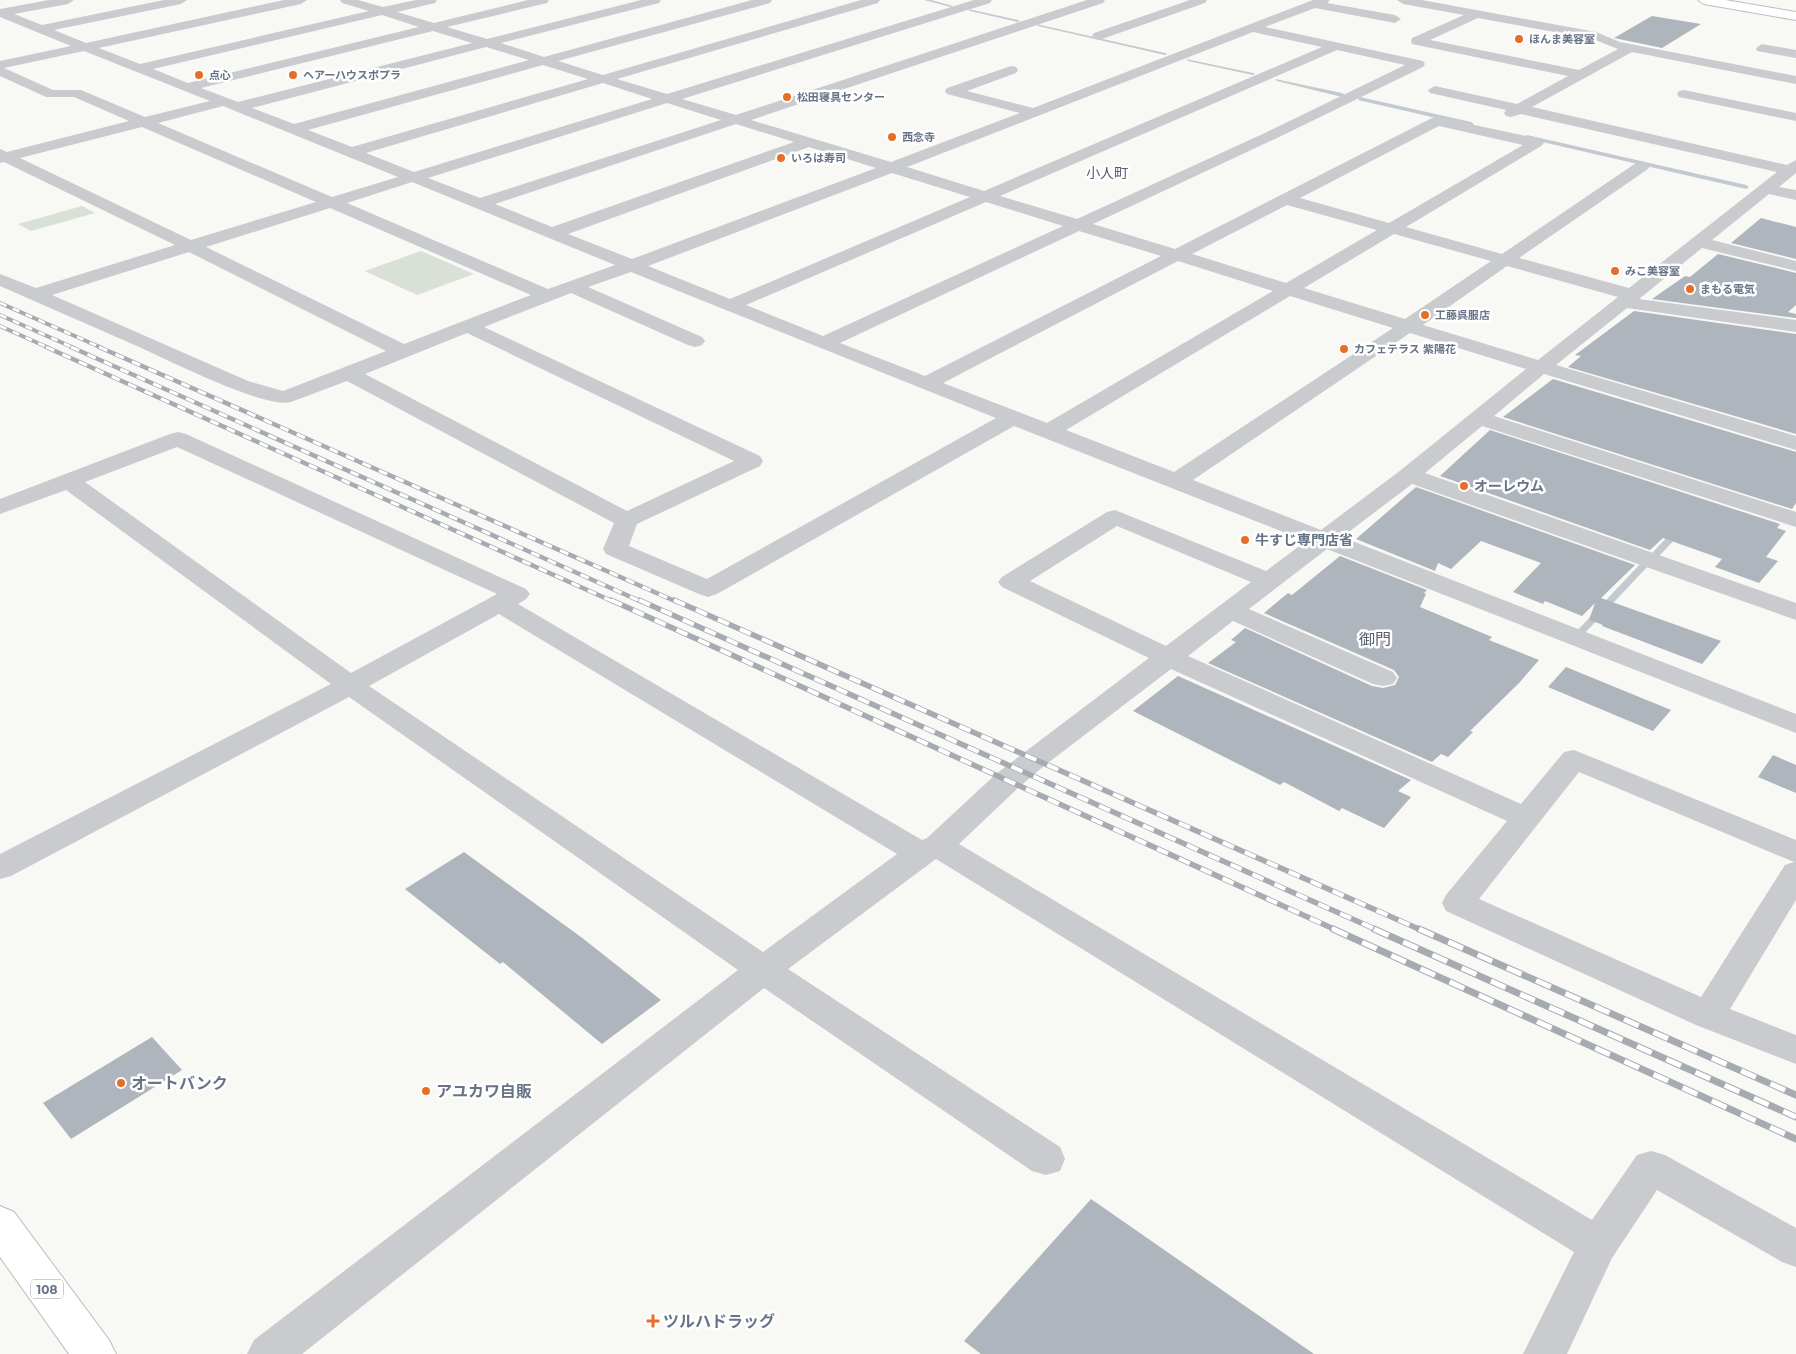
<svg xmlns="http://www.w3.org/2000/svg" width="1796" height="1354" viewBox="0 0 1796 1354" font-family="Montserrat,'Noto Sans JP',sans-serif">
	<style>
		.green { fill: #d9e0d6 }
		.lines { fill: none; stroke-linecap: round; stroke-linejoin: round }
		.stream { fill: #c2cad0; fill-rule: evenodd }
		.building { fill: #afb5bc }
		.secondary-casing { stroke: #bbbec3; stroke-width: 2 }
		.highway-casing { stroke: #b9bbbf; stroke-width: 2 }
		.street { fill: #c9cbcf; fill-rule: evenodd }
		.secondary { fill: #fff; fill-rule: evenodd }
		.highway { fill: #fff; fill-rule: evenodd }
		.rail-far3-casing { stroke: #a6abb2; stroke-width: 4 }
		.rail-far2-casing { stroke: #a6abb2; stroke-width: 4.5 }
		.rail-far1-casing { stroke: #a6abb2; stroke-width: 5.5 }
		.rail-casing { stroke: #a6abb2; stroke-width: 7 }
		.rail-far3 { stroke: #fff; stroke-width: 2.5; stroke-dasharray: 7; stroke-linecap: butt }
		.rail-far2 { stroke: #fff; stroke-width: 3; stroke-dasharray: 9; stroke-linecap: butt }
		.rail-far1 { stroke: #fff; stroke-width: 4; stroke-dasharray: 12; stroke-linecap: butt }
		.rail { stroke: #fff; stroke-width: 5; stroke-dasharray: 16; stroke-linecap: butt }
		.poi-dot { fill: #e56e28; stroke: #fff; stroke-width: 2 }
		.labels { text-anchor: middle; dominant-baseline: central; stroke-width: 5; stroke-linejoin: round; paint-order: stroke }
		.far-poi-label { font-size: 11px; font-weight: bold; fill: #677487; stroke: #fff; text-anchor: start }
		.shield { fill: #fff; stroke: #959eab; stroke-width: 1 }
		.shield-label { font-size: 12px; font-weight: bold; fill: #677487 }
		.far-quarter-label { font-size: 14px; fill: #555e6c; stroke: #fff }
		.poi-label { font-size: 14px; font-weight: bold; fill: #677487; stroke: #fff; text-anchor: start }
		.quarter-label { font-size: 16px; fill: #555e6c; stroke: #fff }
		.near-poi-label { font-size: 16px; font-weight: bold; fill: #677487; stroke: #fff; text-anchor: start }
	</style>
	<rect width="100%" height="100%" fill="#f8f8f5"/>
	<g class="green">
		<polygon points="82,206 95,213 31,231 18,224"/>
		<polygon points="421,251 474,274 417,295 365,271"/>
	</g>
	<g class="lines">
		<g class="stream">
			<polygon points="924,0 931,0 953,6 951,7"/>
			<polygon points="968,9 1018,20 1020,21 1018,22 970,11"/>
			<polygon points="1036,24 1165,53 1167,54 1165,55 1038,26"/>
			<polygon points="1186,59 1253,73 1255,74 1253,75 1188,61"/>
			<polygon points="1275,79 1342,93 1345,95 1342,97 1277,81"/>
			<polygon points="1360,97 1471,122 1474,124 1471,126 1358,100"/>
			<polygon points="1527,135 1746,185 1749,187 1746,189 1525,138 1524,137"/>
			<polygon points="1678,528 1681,529 1682,531 1681,533 1659,556 1653,556 1652,554 1653,552 1675,529"/>
			<polygon points="1646,560 1651,563 1649,565 1582,636 1576,636 1574,634 1576,632 1643,561"/>
		</g>
	</g>
	<g class="building">
		<polygon points="1652,16 1701,24 1662,48 1614,38"/>
		<polygon points="1761,218 1796,227 1796,259 1731,243"/>
		<polygon points="1718,254 1796,273 1796,305 1788,312 1796,314 1796,318 1652,299 1685,276 1690,277"/>
		<polygon points="1634,311 1796,334 1796,434 1568,367 1581,356 1575,355"/>
		<polygon points="1553,379 1796,452 1796,503 1792,509 1503,417"/>
		<polygon points="1490,430 1780,524 1777,528 1786,531 1766,557 1778,561 1759,583 1715,567 1722,559 1663,538 1650,550 1440,476"/>
		<polygon points="1416,487 1635,565 1601,598 1721,641 1702,664 1602,626 1603,625 1589,620 1595,603 1582,616 1545,601 1543,604 1513,592 1541,563 1481,541 1451,569 1438,563 1435,571 1356,539"/>
		<polygon points="1340,556 1427,590 1424,593 1426,594 1420,607 1492,637 1489,640 1539,660 1520,682 1470,731 1473,732 1448,757 1441,754 1432,762 1208,663 1236,642 1231,640 1245,628 1372,686 1383,688 1395,685 1399,677 1394,670 1264,613 1288,593 1292,595"/>
		<polygon points="1566,667 1671,710 1653,731 1548,687"/>
		<polygon points="1178,676 1411,780 1398,791 1411,797 1384,828 1342,808 1339,811 1284,782 1280,785 1133,711"/>
		<polygon points="1773,755 1796,765 1796,793 1758,777"/>
		<polygon points="464,852 581,937 661,1000 602,1044 503,962 500,964 405,889"/>
		<polygon points="152,1037 182,1070 71,1139 43,1103"/>
		<polygon points="1091,1199 1314,1354 981,1354 964,1341"/>
	</g>
	<g class="lines">
		<g class="secondary-casing">
			<polygon id="secondary" points="1698,0 1725,0 1796,12 1796,20 1704,4"/>
		</g>
		<g class="highway-casing">
			<polygon id="highway" points="0,1206 14,1212 109,1340 116,1354 69,1354 0,1257"/>
		</g>
		<g class="street">
			<path d="M49,0H74L68,4L14,14L42,25L164,0H187L181,4L54,30L86,43L284,0H307L301,4L99,48L140,64L369,11L342,3L340,0H358L383,7L416,0H437L435,3L397,12L434,23L528,0H549L547,3L447,27L487,39L641,0H661L659,3L501,43L544,57L752,0H772L770,3L558,61L603,75L861,0H880L878,3L617,79L667,94L974,0H992L990,3L682,99L736,115L1087,0H1105L1103,3L751,120L891,162L1020,113L947,94L945,91L947,88L1011,66L1016,67L1018,70L1016,73L967,91L1033,108L1313,0H1330L1327,3L1395,15L1401,19L1395,23L1315,8L1265,27L1423,61L1425,64L1423,67L1277,138L1093,224L1175,249L1432,118L1437,117L1536,138L1541,140L1544,143L1541,146L1406,227L1502,254L1636,163H1648L1650,166L1648,169L1519,258L1629,288L1777,172L1521,114L1511,117L1506,116L1504,113L1506,110L1430,93L1428,90L1435,86L1517,104L1568,76L1412,44L1411,41L1412,38L1464,15L1403,4L1397,0H1422L1596,32L1620,42L1796,76V84L1632,52L1532,107L1787,165L1796,160V173L1779,187L1796,190V200L1769,194L1712,240L1796,261V271L1702,248L1639,299L1796,320V332L1627,308L1556,365L1796,436V450L1544,374L1494,416L1796,512V527L1482,426L1425,473L1796,603V620L1412,484L1342,537L1796,714V733L1327,549L1249,609L1393,672L1397,678L1393,684L1383,686L1373,684L1233,621L1188,656L1521,804L1564,752L1574,750L1796,840V900L1730,1009L1796,1035V1064L1696,1025L1446,911L1442,903L1446,895L1507,821L1171,669L1044,766L1018,788L959,844L1592,1220L1637,1155L1651,1151L1665,1155L1796,1228V1267L1782,1262L1657,1190L1612,1258L1567,1354H1523L1574,1252L936,859L788,969L1060,1147L1065,1159L1060,1171L1046,1175L1032,1171L764,988L302,1354H247L254,1340L738,970L349,697L11,876L0,879V854L331,684L66,490L0,514V499L170,434L178,432L186,434L526,589L530,594L526,599L518,604L922,840L927,838L996,774L1149,658L1002,587L998,582L1002,577L1107,512L1115,510L1266,571L1306,541L1014,426L717,594L708,597L699,594L606,554L603,549L614,523L347,381L291,402C265,409 168,360 139,347C93,327 46,306 0,286V274L36,288L175,245L4,162L0,163V149L7,152L129,121L74,97H46L0,76V61L71,46L0,17V9ZM382,15L419,27L188,83L153,69ZM1478,18L1593,39L1618,49L1579,70L1430,40ZM433,31L472,43L238,102L201,88ZM1253,32L1322,47L984,191L907,167ZM486,47L529,60L294,124L252,108ZM1337,50L1405,65L1267,132L1077,219L1000,196ZM84,51L210,101L145,117L81,90H53L4,68ZM543,65L588,79L352,147L308,130ZM603,83L652,99L414,172L366,153ZM667,103L721,120L480,198L428,178ZM223,106L398,177L332,197L158,123ZM736,124L794,142L552,227L495,204ZM1439,126L1523,145L1389,223L1300,198ZM142,127L316,202L191,240L20,158ZM809,147L876,168L632,259L568,234ZM892,173L970,197L730,299L648,266ZM412,182L615,265L548,289L347,203ZM986,202L1063,226L823,336L746,305ZM1287,205L1377,230L1286,283L1192,254ZM330,208L531,295L404,344L206,247ZM1079,231L1161,256L925,376L840,343ZM1394,234L1491,261L1405,319L1304,288ZM189,252L386,351L283,391L248,381L52,295ZM1178,261L1273,291L1047,423L943,383ZM1507,266L1618,297L1538,360L1423,325ZM631,272L996,418L707,579L629,546L637,524L760,466L763,461L760,456L484,327L571,293L688,345L695,347L702,345L705,341L702,337L588,287ZM1290,296L1393,328L1174,472L1066,430ZM467,333L734,461L627,511L365,374ZM1410,333L1526,369L1401,470L1321,530L1193,480ZM177,447L497,594L351,673L85,482ZM1117,526L1251,582L1166,646L1030,581ZM499,614L897,854L763,952L369,686ZM1579,772L1794,862L1785,865L1701,997L1479,899Z"/>
			<polygon points="1190,0 1207,0 1205,3 1102,39 1098,40 1092,36 1094,33"/>
			<polygon points="1762,44 1796,50 1796,58 1757,51 1756,48"/>
			<polygon points="1684,90 1796,113 1796,121 1679,97 1677,94 1679,91"/>
		</g>
		<use href="#secondary" class="secondary"/>
		<use href="#highway" class="highway"/>
		<g class="rail-far3-casing">
			<g id="rail-far3">
				<polyline points="0,303 102,348"/>
				<polyline points="0,315 74,348"/>
				<polyline points="0,326 49,348"/>
			</g>
		</g>
		<g class="rail-far2-casing">
			<g id="rail-far2">
				<polyline points="46,347 614,602"/>
				<polyline points="71,347 642,602"/>
				<polyline points="99,347 677,602"/>
			</g>
		</g>
		<g class="rail-far1-casing">
			<g id="rail-far1">
				<polyline points="611,600 1336,930"/>
				<polyline points="639,600 1377,930"/>
				<polyline points="674,600 1421,930"/>
			</g>
		</g>
		<g class="rail-casing">
			<g id="rail">
				<polyline points="1333,929 1796,1139"/>
				<polyline points="1374,929 1796,1117"/>
				<polyline points="1419,929 1796,1095"/>
			</g>
		</g>
		<use href="#rail-far3" class="rail-far3"/>
		<use href="#rail-far2" class="rail-far2"/>
		<use href="#rail-far1" class="rail-far1"/>
		<use href="#rail" class="rail"/>
	</g>
	<g class="poi-dot">
		<circle cx="1519" cy="39" r="5"/>
		<circle cx="199" cy="75" r="5"/>
		<circle cx="293" cy="75" r="5"/>
		<circle cx="787" cy="97" r="5"/>
		<circle cx="892" cy="137" r="5"/>
		<circle cx="781" cy="158" r="5"/>
		<circle cx="1615" cy="271" r="5"/>
		<circle cx="1690" cy="289" r="5"/>
		<circle cx="1425" cy="315" r="5"/>
		<circle cx="1344" cy="349" r="5"/>
		<circle cx="1464" cy="486" r="5"/>
		<circle cx="1245" cy="540" r="5"/>
		<circle cx="121" cy="1083" r="5"/>
		<circle cx="426" cy="1091" r="5"/>
		<path d="M650.5 1313.5h5v5h5v5h-5v5h-5v-5h-5v-5h5z"/>
	</g>
	<g class="labels">
		<g class="far-poi-label">
			<text x="1529" y="39">ほんま美容室</text>
			<text x="209" y="75">点心</text>
			<text x="303" y="75">ヘアーハウスポプラ</text>
			<text x="797" y="97">松田寝具センター</text>
			<text x="902" y="137">西念寺</text>
			<text x="791" y="158">いろは寿司</text>
			<text x="1625" y="271">みこ美容室</text>
			<text x="1700" y="289">まもる電気</text>
			<text x="1435" y="315">工藤呉服店</text>
			<text x="1354" y="349">カフェテラス 紫陽花</text>
		</g>
		<rect class="shield" x="31" y="1279.5" width="32" height="19" rx="4"/>
		<g class="shield-label">
			<text x="47" y="1289">108</text>
		</g>
		<g class="far-quarter-label">
			<text x="1107" y="173">小人町</text>
		</g>
		<g class="poi-label">
			<text x="1474" y="486">オーレウム</text>
			<text x="1255" y="540">牛すじ専門店省</text>
		</g>
		<g class="quarter-label">
			<text x="1375" y="639">御門</text>
		</g>
		<g class="near-poi-label">
			<text x="131" y="1083">オートバンク</text>
			<text x="436" y="1091">アユカワ自販</text>
			<text x="663" y="1321">ツルハドラッグ</text>
		</g>
	</g>
</svg>
